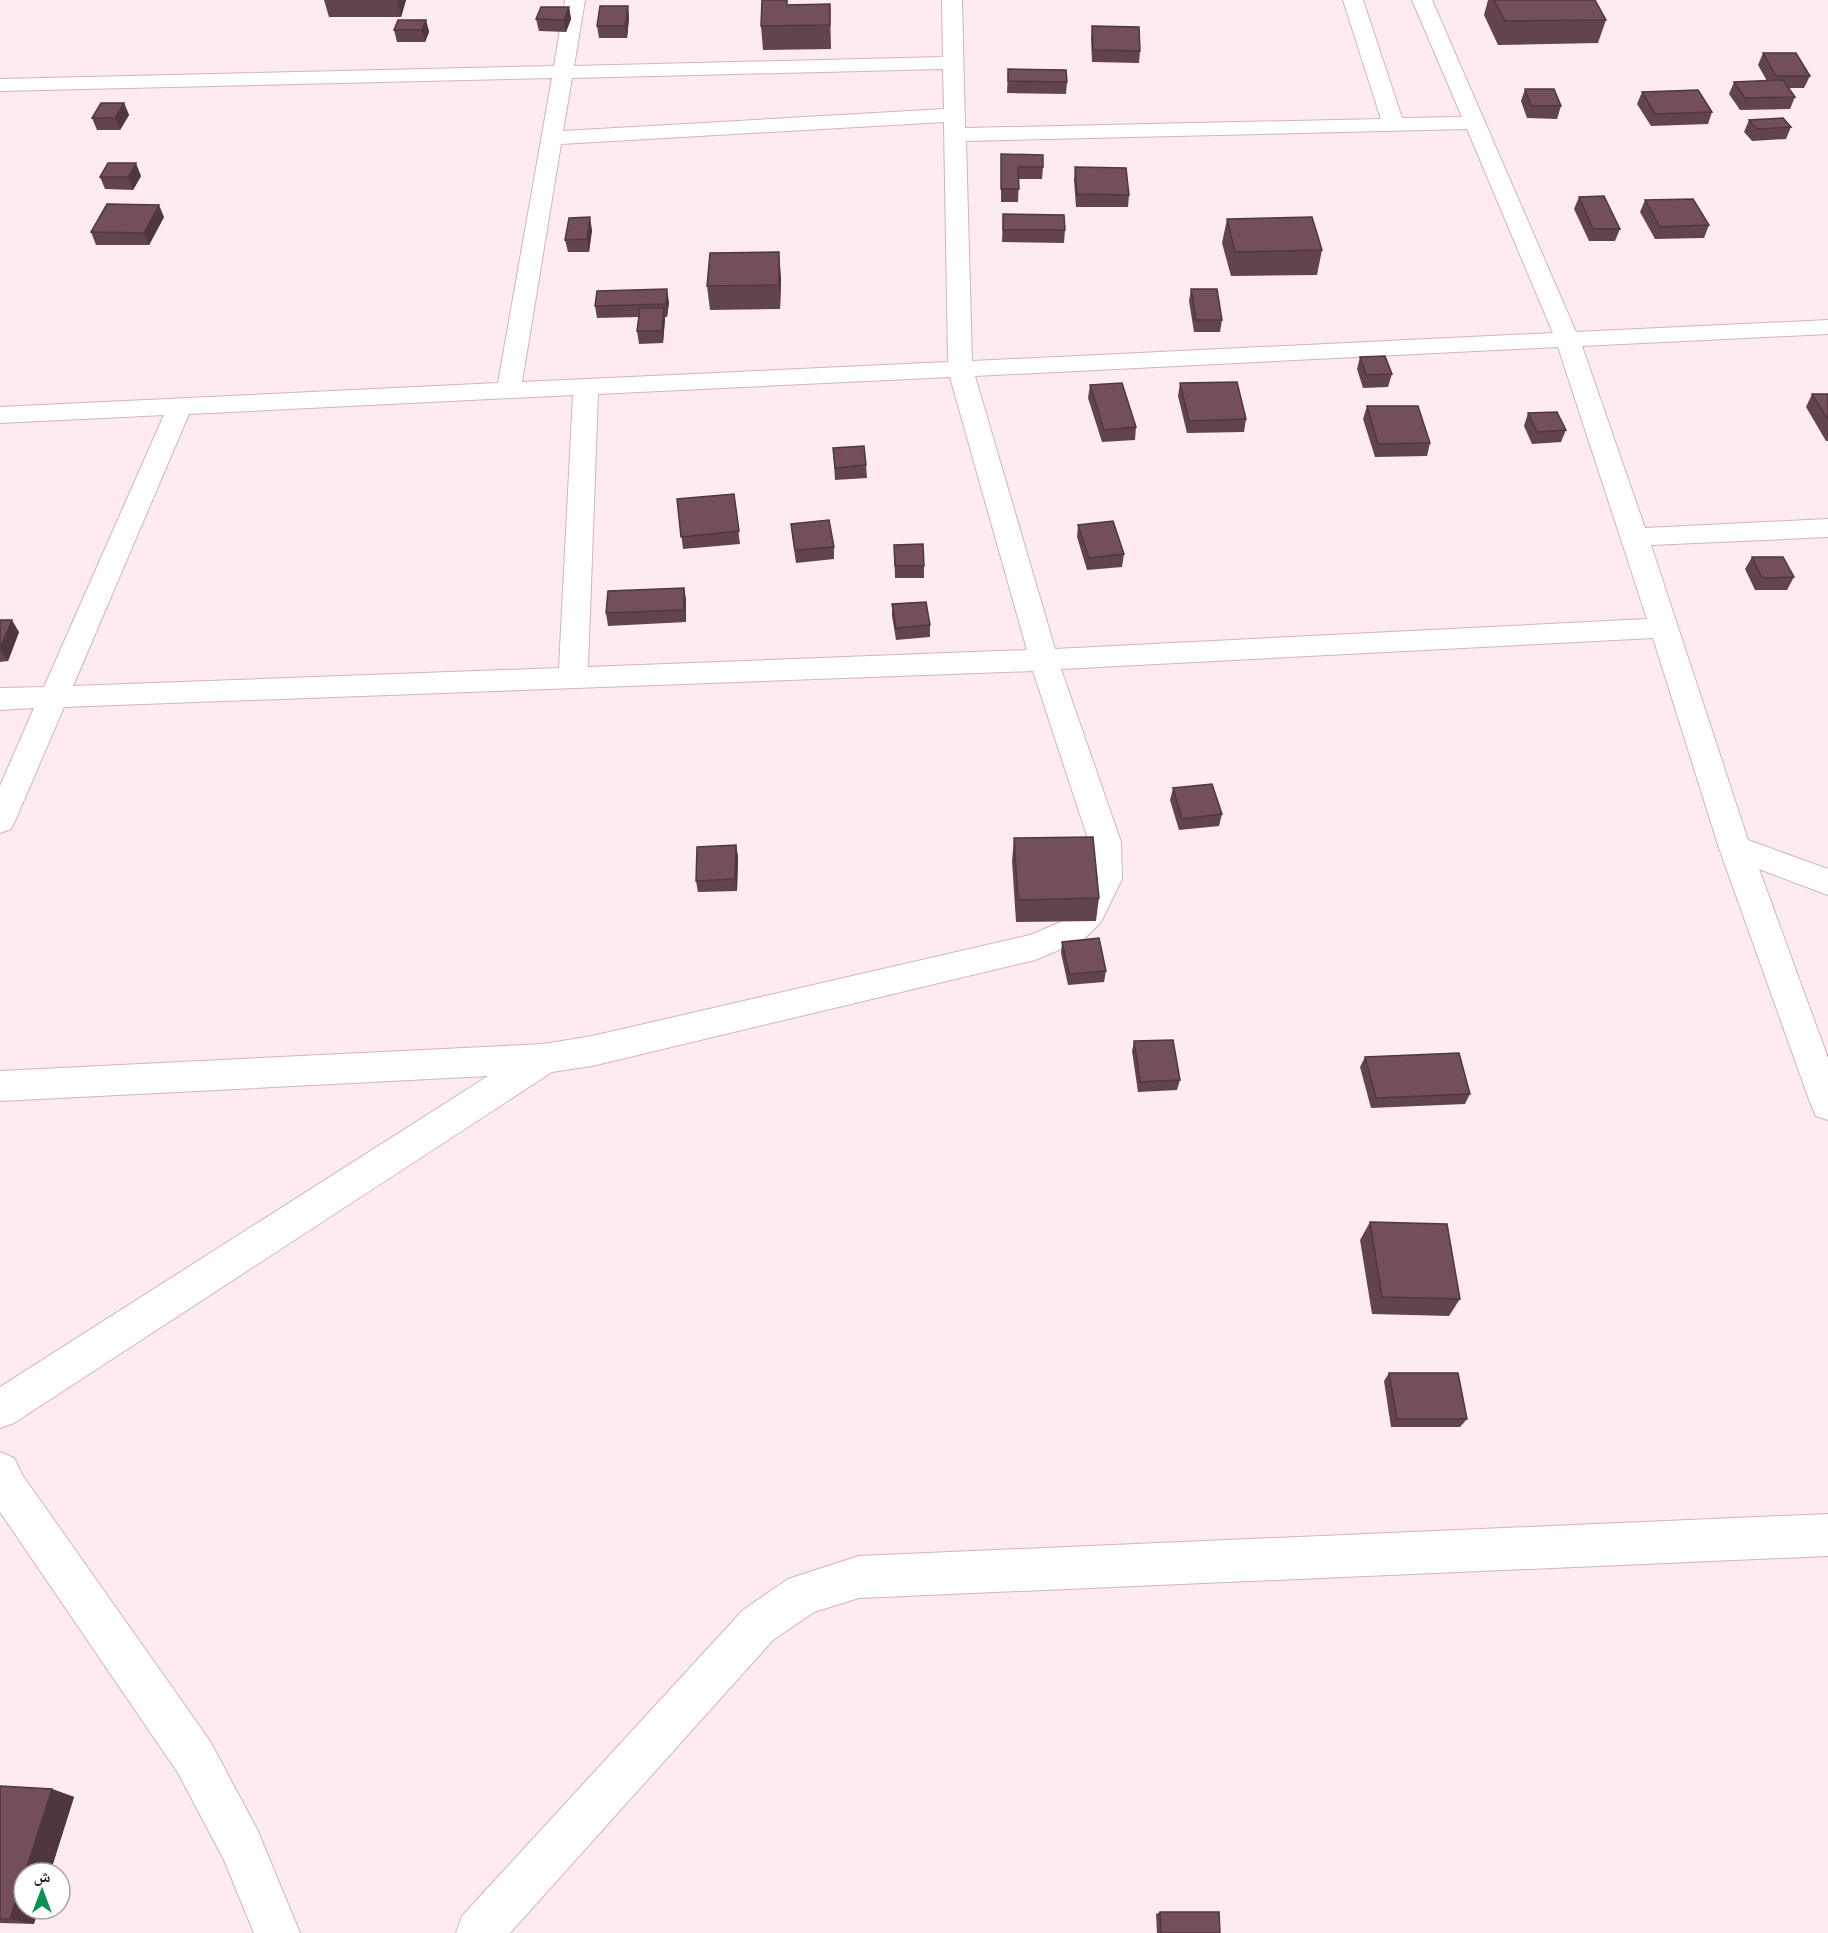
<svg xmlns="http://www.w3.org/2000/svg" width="1828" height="1933" viewBox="0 0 1828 1933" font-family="'Space Grotesk','Noto Naskh Arabic',sans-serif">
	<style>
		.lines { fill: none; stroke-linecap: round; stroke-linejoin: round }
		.street-casing { stroke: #d2b4bc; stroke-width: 2 }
		.street { fill: #fff; fill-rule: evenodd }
		.wall { fill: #62444d }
		.shaded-wall { fill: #50373f }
		.building { fill: #724f5a; stroke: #50373f; stroke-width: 1.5 }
	</style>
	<rect width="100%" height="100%" fill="#feebf0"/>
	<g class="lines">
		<g class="street-casing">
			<g id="street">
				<path d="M565,0H585L574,66L943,57L942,0H962L965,128L1381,119L1343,0H1363L1402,118L1462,117L1412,0H1432L1576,332L1828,320V334L1582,346L1645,528L1828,519V537L1651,545L1748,840L1828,869V895L1759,869L1828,1058V1120L1816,1116L1811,1105L1719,848L1653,638L1061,669L1121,842L1122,879L1101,922L1083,940L1035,960L592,1066L552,1072L14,1423L0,1428V1387L488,1076L0,1101V1071L543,1044L592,1036L1030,935L1061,922L1078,905L1090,879L1089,842L1033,671L64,707L15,821L11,829L0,833V786L34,708L0,710V688L44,687L164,415L0,423V407L498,383L552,78L0,91V79L554,66ZM943,69L944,109L563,131L572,78ZM944,122L948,362L522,382L561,144ZM1467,129L1553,333L972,361L966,141ZM1558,347L1647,619L1055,649L975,376ZM950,377L1027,650L588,667L598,394ZM573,395L559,668L73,686L189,414Z"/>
				<polygon points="0,1452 14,1458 23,1476 210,1741 257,1829 300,1933 254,1933 224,1860 178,1773 0,1512"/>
				<polygon points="1828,1514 1828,1556 859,1598 814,1612 773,1640 510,1933 456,1933 462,1916 743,1610 788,1579 859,1556"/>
			</g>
		</g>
		<use href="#street" class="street"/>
	</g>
	<g class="wall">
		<polygon points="324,0 406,0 401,17 329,17"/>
		<polygon points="787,0 787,5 830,4 831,49 763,50 761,26"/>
		<polygon points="1488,0 1595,0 1606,20 1598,43 1498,45 1484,15"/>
		<polygon points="628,6 629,18 627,38 599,38 597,26"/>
		<polygon points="569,7 571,19 566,32 539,31 536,19"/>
		<polygon points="426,20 429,32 425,42 397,42 394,30"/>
		<polygon points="1092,26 1140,51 1139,63 1092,62 1091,38"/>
		<polygon points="1763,53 1810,76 1804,88 1789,88 1795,97 1790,109 1740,110 1729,94 1734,82 1767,81 1758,65"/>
		<polygon points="1008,69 1067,82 1066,94 1007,93"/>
		<polygon points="1525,89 1561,106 1557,119 1527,118 1521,101"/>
		<polygon points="1642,92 1712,112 1708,124 1651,126 1637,104"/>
		<polygon points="124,103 129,115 120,130 97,130 92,118"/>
		<polygon points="1749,120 1791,127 1786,139 1752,141 1744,132"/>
		<polygon points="1001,154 1043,167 1042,179 1019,179 1018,202 1001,202"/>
		<polygon points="1075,167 1129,195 1128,207 1076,207 1074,180"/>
		<polygon points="141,176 133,190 105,189 100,177"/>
		<polygon points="1579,197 1620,229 1615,241 1589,241 1574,209"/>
		<polygon points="1645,200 1709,225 1704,238 1655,239 1640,212"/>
		<polygon points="1003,214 1065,230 1064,243 1002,242"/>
		<polygon points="164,217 149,245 96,245 91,232"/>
		<polygon points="1227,219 1322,250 1317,275 1231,276 1222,243"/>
		<polygon points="592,230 589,252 568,252 565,240"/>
		<polygon points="781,277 780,309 710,310 707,286"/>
		<polygon points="1191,289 1222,320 1220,332 1194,332 1189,301"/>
		<polygon points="669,302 667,317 665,317 663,343 639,344 637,331 639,317 597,318 595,306"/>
		<polygon points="1360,357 1392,374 1388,387 1363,388 1357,369"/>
		<polygon points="1180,383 1246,419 1244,432 1187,433 1178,396"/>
		<polygon points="1090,385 1136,427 1135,440 1102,442 1088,398"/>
		<polygon points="1812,394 1828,394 1828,441 1826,441 1806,407"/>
		<polygon points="1367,406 1430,443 1427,456 1375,457 1363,419"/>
		<polygon points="1528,413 1566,430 1561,442 1532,444 1524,426"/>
		<polygon points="833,448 866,465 867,478 835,480"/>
		<polygon points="734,494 740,544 683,549 677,499"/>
		<polygon points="791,524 834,547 834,559 796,563 792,536"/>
		<polygon points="1078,525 1124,554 1122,567 1087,570 1077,537"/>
		<polygon points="894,545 924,566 924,578 895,578"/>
		<polygon points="1752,557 1794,577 1787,590 1755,590 1745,569"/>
		<polygon points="684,588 686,600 686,622 608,626 606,613"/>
		<polygon points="892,604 930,625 930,637 896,640 892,616"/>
		<polygon points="0,620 19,632 8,661 0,662"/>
		<polygon points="1173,788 1222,814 1219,826 1179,830 1170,800"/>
		<polygon points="1014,838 1099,898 1096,921 1016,922 1012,861"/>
		<polygon points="736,845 738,857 737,891 698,892 696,881"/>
		<polygon points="1062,942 1106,971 1104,982 1068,985 1061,953"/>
		<polygon points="1134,1041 1180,1080 1177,1090 1138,1092 1132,1051"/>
		<polygon points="1365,1057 1470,1094 1465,1104 1371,1108 1360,1067"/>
		<polygon points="1370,1222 1460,1299 1449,1316 1372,1314 1360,1240"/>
		<polygon points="1389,1373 1467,1419 1460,1427 1391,1427 1384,1381"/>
		<polygon points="0,1786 52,1789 74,1797 50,1873 24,1873 34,1924 0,1923"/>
		<polygon points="1160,1912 1220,1933 1157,1933 1156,1914"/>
	</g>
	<g class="shaded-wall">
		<polygon points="397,0 406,0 401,17"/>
		<polygon points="628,6 629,18 627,38 625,26"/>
		<polygon points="569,7 571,19 566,32 564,20"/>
		<polygon points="426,20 429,32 425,42 422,30"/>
		<polygon points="124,103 129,115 120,130 115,118"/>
		<polygon points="136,163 141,176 133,190 128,177"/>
		<polygon points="159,205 164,217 149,245 144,233"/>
		<polygon points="590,217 592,230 589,252 587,239"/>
		<polygon points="779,252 781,277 780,309 779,285"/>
		<polygon points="667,289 669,302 667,317 666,304"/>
		<polygon points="664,308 665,320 663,343 662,331"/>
		<polygon points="684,588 686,600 686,622 684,610"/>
		<polygon points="12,620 19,632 8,661 0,649"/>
		<polygon points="736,845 738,857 737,891 735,879"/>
		<polygon points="52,1789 74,1797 50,1873 25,1873"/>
		<polygon points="24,1876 24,1909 39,1909 34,1924 10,1919"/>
	</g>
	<g class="building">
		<polygon points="762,0 787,0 787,5 830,4 830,25 761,26"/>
		<polygon points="1494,0 1595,0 1606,20 1505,21"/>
		<polygon points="600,6 628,6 625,26 597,26"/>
		<polygon points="541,7 569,7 564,20 536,19"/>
		<polygon points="398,20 426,20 422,30 394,30"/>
		<polygon points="1092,26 1139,27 1140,51 1093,50"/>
		<polygon points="1763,53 1796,53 1810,76 1776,76"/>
		<polygon points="1008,69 1066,70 1067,82 1008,81"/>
		<polygon points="1783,80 1795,97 1745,98 1734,82"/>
		<polygon points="1525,89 1554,89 1561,106 1531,106"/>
		<polygon points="1698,90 1712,112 1655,114 1642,92"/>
		<polygon points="101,103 124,103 115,118 92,118"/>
		<polygon points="1783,118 1791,127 1757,129 1749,120"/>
		<polygon points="1001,154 1043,155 1043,167 1018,167 1019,189 1001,189"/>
		<polygon points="108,163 136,163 128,177 100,177"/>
		<polygon points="1075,167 1126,168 1129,195 1077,194"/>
		<polygon points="1604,196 1620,229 1593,229 1579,197"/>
		<polygon points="1693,199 1709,225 1660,227 1645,200"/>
		<polygon points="107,204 159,205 144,233 91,232"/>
		<polygon points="1003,214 1064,215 1065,230 1003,230"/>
		<polygon points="590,217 587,239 565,240 569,218"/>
		<polygon points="1312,217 1322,250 1235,252 1227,219"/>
		<polygon points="779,252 779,285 707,286 710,253"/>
		<polygon points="667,289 666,304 595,306 597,291"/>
		<polygon points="1191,289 1217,289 1222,320 1196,320"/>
		<polygon points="640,308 664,308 662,331 637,331"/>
		<polygon points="1385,356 1392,374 1366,375 1360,357"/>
		<polygon points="1237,382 1246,419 1189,421 1180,383"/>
		<polygon points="1122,383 1136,427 1104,430 1090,385"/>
		<polygon points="1812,394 1828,394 1828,420"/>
		<polygon points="1367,406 1418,406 1430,443 1378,444"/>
		<polygon points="1557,412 1566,430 1537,432 1528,413"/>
		<polygon points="864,446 866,465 835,468 833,448"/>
		<polygon points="734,494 739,531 681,537 677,499"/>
		<polygon points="829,520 834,547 795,550 791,524"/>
		<polygon points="1113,521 1124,554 1089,558 1078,525"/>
		<polygon points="923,544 924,566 895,566 894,545"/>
		<polygon points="1752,557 1783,557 1794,577 1762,578"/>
		<polygon points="684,588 684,610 606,613 608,591"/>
		<polygon points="926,602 930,625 896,628 892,604"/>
		<polygon points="0,620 12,620 0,649"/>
		<polygon points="1212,784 1222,814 1182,819 1173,788"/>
		<polygon points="1093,837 1099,898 1018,900 1014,838"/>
		<polygon points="736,845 735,879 696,881 697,847"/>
		<polygon points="1099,938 1106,971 1069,974 1062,942"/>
		<polygon points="1173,1040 1180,1080 1140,1082 1134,1041"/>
		<polygon points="1459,1053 1470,1094 1376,1098 1365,1057"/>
		<polygon points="1370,1222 1447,1224 1460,1299 1382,1297"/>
		<polygon points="1389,1373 1458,1373 1467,1419 1397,1419"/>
		<polygon points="0,1786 52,1789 25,1873 24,1873 24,1876 10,1919 0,1919"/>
		<polygon points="1160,1912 1219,1912 1220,1933 1161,1933"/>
	</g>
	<g transform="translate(42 1891)"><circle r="28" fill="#ffffff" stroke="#aaa5a7" stroke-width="1.5"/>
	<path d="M0-4.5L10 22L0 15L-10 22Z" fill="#089352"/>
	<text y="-9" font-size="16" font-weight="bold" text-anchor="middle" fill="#2a1e22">ش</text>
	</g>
</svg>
